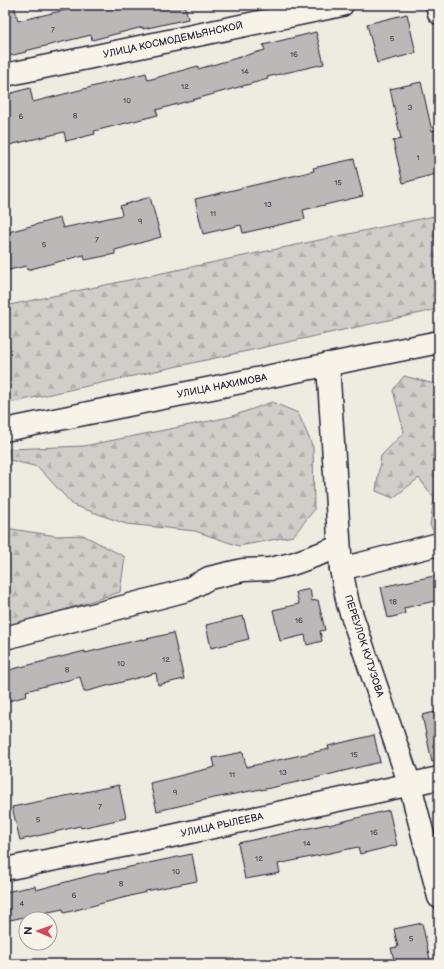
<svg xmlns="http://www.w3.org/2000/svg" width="444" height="969" viewBox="0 0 444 969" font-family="'Balsamiq Sans',sans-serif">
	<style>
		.forest { fill: url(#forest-firs); stroke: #7a7882 }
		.building { fill: #bbb8b7; stroke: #22223b }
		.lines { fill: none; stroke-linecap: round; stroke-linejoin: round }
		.minor-casing { stroke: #22223b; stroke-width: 25 }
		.major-casing { stroke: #22223b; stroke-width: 25 }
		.minor { stroke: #f7f3e8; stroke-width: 22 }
		.major { stroke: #f7f3e8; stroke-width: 22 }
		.labels { text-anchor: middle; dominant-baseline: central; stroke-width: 3; stroke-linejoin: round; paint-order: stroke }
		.number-label { font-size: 8px; fill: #48485a }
		.street-label { font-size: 10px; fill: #22223b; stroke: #f7f3e8 }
	</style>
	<defs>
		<pattern id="forest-firs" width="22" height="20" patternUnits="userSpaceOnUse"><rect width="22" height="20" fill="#d1cdc9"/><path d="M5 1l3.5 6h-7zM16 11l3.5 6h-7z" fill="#b3b0ae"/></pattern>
	</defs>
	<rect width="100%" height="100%" fill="#eeebe1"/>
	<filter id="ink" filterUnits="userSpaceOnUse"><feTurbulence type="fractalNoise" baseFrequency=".025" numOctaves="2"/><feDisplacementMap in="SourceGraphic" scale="8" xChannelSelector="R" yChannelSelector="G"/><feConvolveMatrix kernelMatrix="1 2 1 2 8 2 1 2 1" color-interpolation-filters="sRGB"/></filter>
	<g filter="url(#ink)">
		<g class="forest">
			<polygon points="439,215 439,309 5,404 5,306"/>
			<polygon points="404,376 438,385 439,384 439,533 435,534 430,525 434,498 419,478 393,498 376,491 381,456 404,432 393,390"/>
			<polygon points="272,402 298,413 313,447 314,510 293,536 239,546 195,531 126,524 73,505 38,467 10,460 9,449 84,446 230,417"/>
			<polygon points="5,528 57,536 83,535 125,557 120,592 5,629"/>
		</g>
		<g class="building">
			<polygon points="5,5 14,5 18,21 87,5 185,5 188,19 143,29 143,27 92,40 91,35 25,51 26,52 5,57"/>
			<polygon points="407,14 416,53 377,63 367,24"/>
			<polygon points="316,32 324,64 267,77 268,79 156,110 158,115 94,131 95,134 66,141 64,132 5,146 5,95 30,88 33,102 146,73 148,80 198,66 198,69 265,50 263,45"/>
			<polygon points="421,82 432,131 436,130 439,141 439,173 403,183 393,141 401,139 390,89"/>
			<polygon points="354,159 363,196 303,210 305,219 243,233 241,225 203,234 195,199 314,171 313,168"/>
			<polygon points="150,197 161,237 115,250 115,254 85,260 84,255 27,270 26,266 5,271 5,233 60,218 63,228 122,215 120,206"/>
			<polygon points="439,575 439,600 404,608 405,614 388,618 381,587"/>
			<polygon points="310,589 312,601 318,600 325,630 320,631 322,641 307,645 305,635 280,641 273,610 299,604 296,592"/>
			<polygon points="243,616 249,639 211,648 206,625"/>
			<polygon points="173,633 184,679 158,685 156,673 84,692 80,677 26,691 27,696 5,702 5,671 85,651 85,653 142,639 142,640"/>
			<polygon points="439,711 439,761 432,762 422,715"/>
			<polygon points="374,735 380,762 311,779 261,790 261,789 209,799 157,811 150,783 215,767 213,758 243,752 246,767 329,749 328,746"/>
			<polygon points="119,785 126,818 81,828 80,826 20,840 12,807"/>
			<polygon points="389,810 397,845 360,854 358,847 278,864 280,873 245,879 238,843 328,824 329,825"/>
			<polygon points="192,854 197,881 146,891 146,892 64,913 63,909 5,921 5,892 35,886 36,890 96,874"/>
			<polygon points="422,923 431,964 395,964 391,948 398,947 394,929"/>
		</g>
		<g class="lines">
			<g class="minor-casing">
				<g id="minor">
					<polyline points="437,5 439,13"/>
					<polyline points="5,75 342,5"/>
					<polyline points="328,364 341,569 348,604 410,785 439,897"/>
					<polyline points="341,569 439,544"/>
					<polyline points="5,638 187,590 209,578 243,570 270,569 292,564 339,547"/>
					<polyline points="5,869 158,839 439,778"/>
				</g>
			</g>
			<g class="major-casing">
				<polyline id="major" points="5,430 439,342"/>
			</g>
			<use href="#minor" class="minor"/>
			<use href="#major" class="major"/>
		</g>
	</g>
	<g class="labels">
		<g class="number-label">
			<text x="53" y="29">7</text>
			<text x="392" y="38">5</text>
			<text x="294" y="54">16</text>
			<text x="245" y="71">14</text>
			<text x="185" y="86">12</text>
			<text x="127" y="100">10</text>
			<text x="410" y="107">3</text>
			<text x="75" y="115">8</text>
			<text x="21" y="116">6</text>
			<text x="418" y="157">1</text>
			<text x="338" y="182">15</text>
			<text x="268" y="204">13</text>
			<text x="213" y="213">11</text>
			<text x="140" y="221">9</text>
			<text x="97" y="239">7</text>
			<text x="44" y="244">5</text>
			<text x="393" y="601">18</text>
			<text x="299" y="620">16</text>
			<text x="166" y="659">12</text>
			<text x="121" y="663">10</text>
			<text x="67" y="669">8</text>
			<text x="354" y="754">15</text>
			<text x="283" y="772">13</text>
			<text x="232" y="774">11</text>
			<text x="175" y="792">9</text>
			<text x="100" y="806">7</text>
			<text x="38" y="819">5</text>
			<text x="374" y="832">16</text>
			<text x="307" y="843">14</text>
			<text x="259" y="858">12</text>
			<text x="176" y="871">10</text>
			<text x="121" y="883">8</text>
			<text x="74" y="895">6</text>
			<text x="22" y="903">4</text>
			<text x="411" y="938">5</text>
		</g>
		<g class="street-label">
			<text transform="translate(173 40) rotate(-12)">УЛИЦА КОСМОДЕМЬЯНСКОЙ</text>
			<text transform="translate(222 386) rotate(-11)">УЛИЦА НАХИМОВА</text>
			<text transform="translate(364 646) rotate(72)">ПЕРЕУЛОК КУТУЗОВА</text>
			<text transform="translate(222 825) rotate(-12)">УЛИЦА РЫЛЕЕВА</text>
		</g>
	</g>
	<rect width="444" height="969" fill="none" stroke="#f7f3e8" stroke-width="20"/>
	<rect x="10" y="10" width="424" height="949" fill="none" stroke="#22223b" stroke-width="1.5" filter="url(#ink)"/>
	<g transform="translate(38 931) rotate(272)"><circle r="19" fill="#f7f3e8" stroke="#a29fa3"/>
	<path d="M0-3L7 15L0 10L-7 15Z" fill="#d1495b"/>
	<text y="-6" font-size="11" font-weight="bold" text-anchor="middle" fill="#22223b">N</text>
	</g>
</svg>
